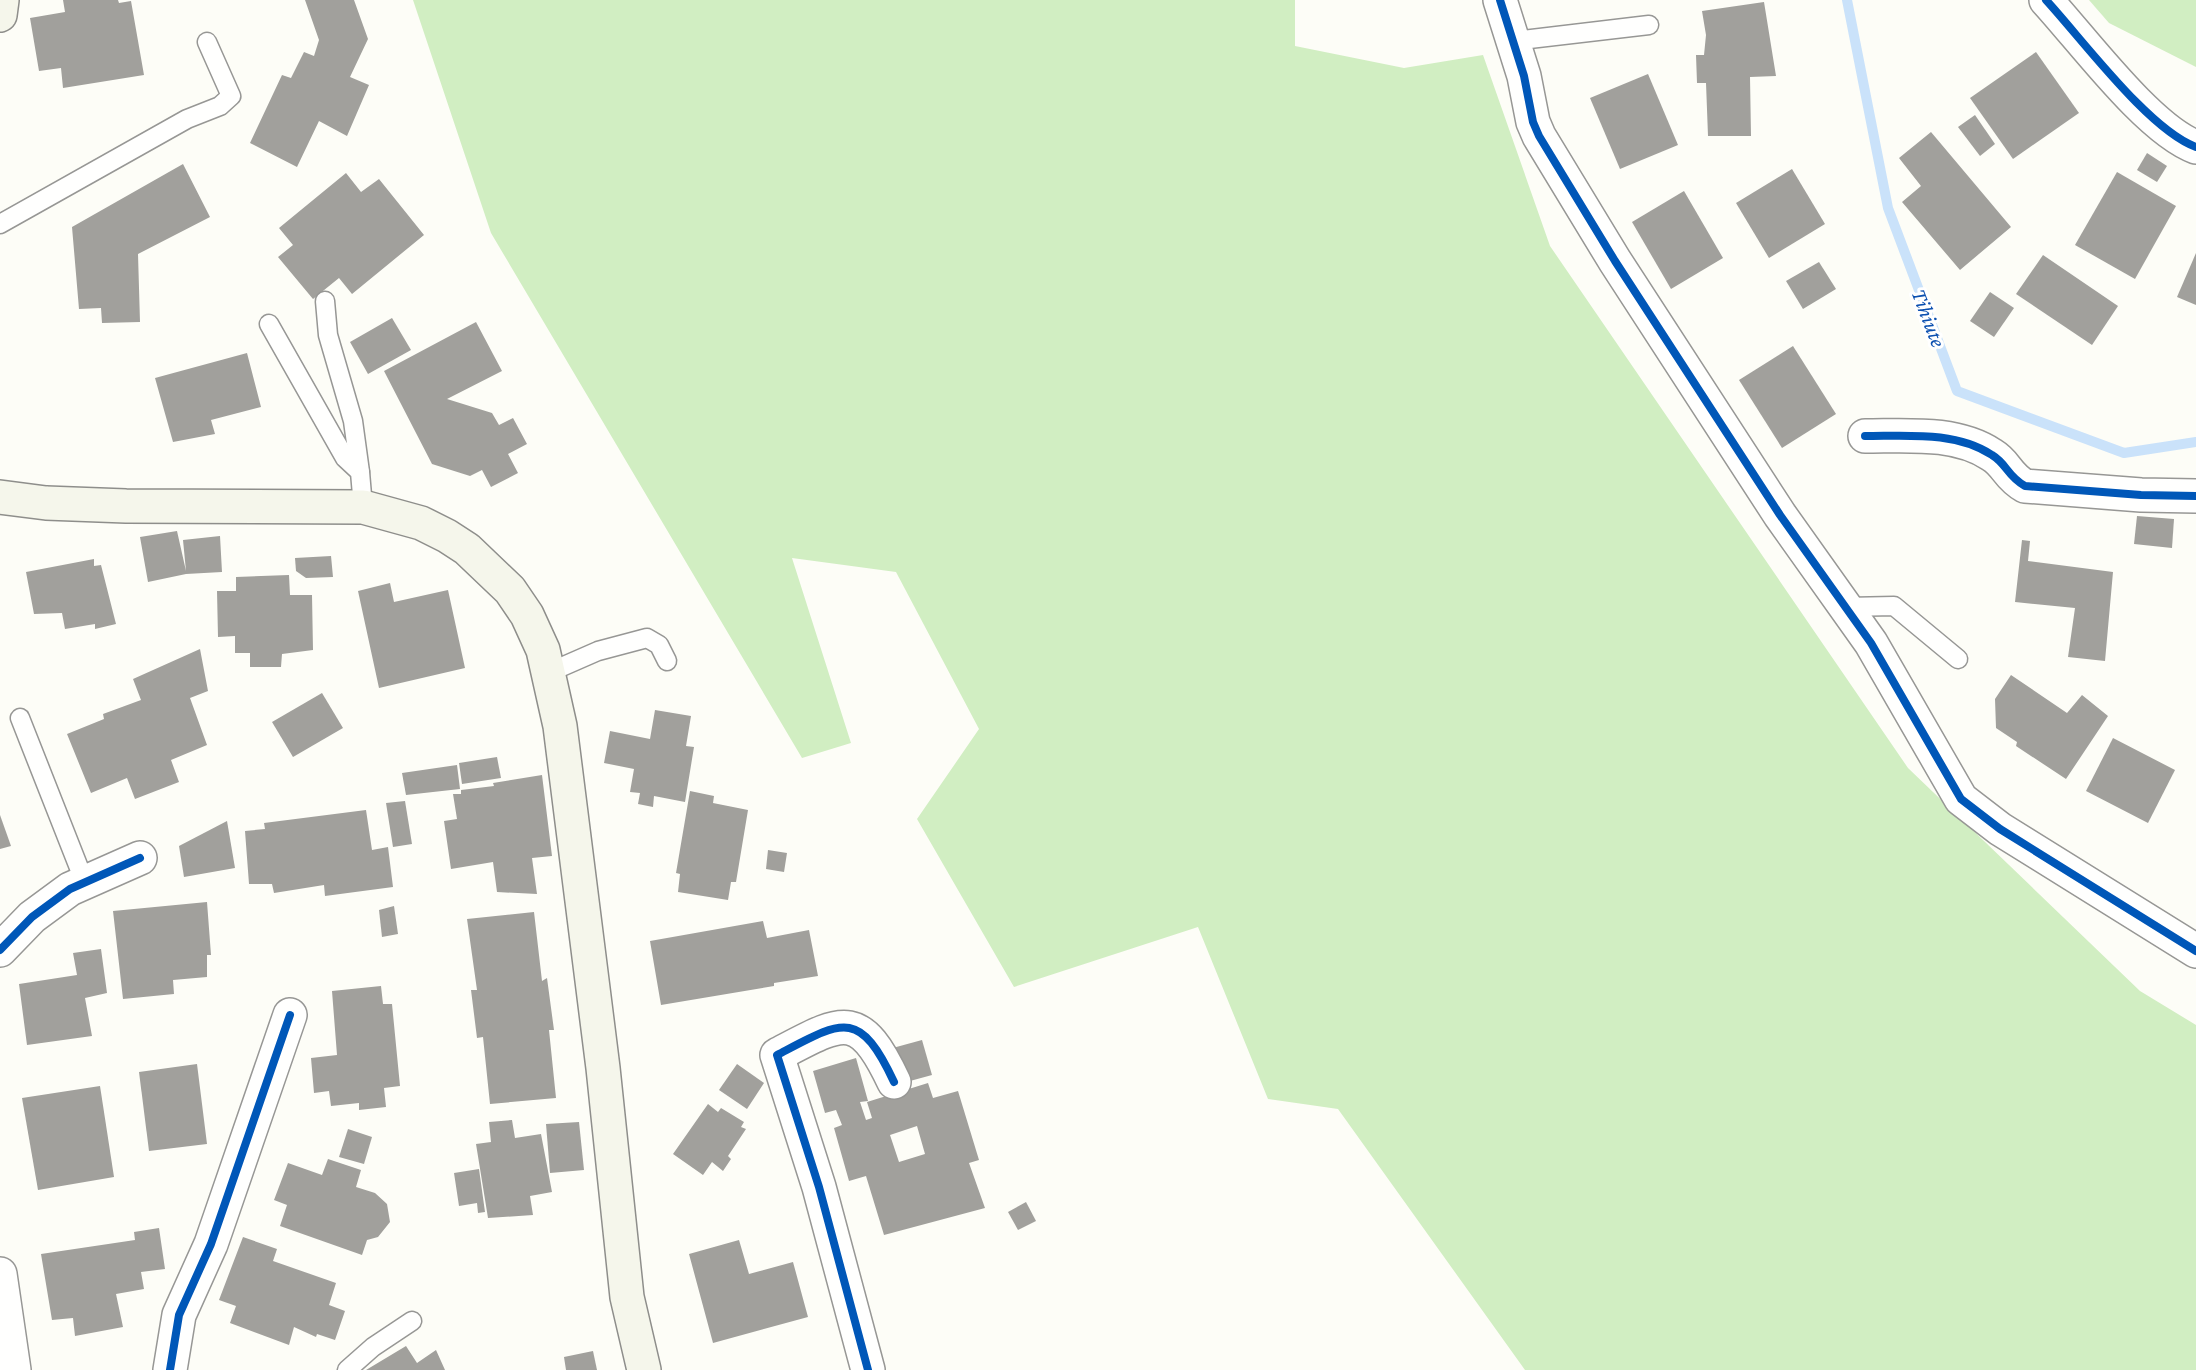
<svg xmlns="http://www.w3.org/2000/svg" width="2196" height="1370" viewBox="0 0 2196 1370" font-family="'Crimson Pro',serif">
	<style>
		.forest { fill: #d1eec2 }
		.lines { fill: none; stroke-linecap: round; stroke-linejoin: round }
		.stream { stroke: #cae2fa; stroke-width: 10 }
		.building { fill: #a1a09c; fill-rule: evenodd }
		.service-casing { stroke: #979795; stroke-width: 21 }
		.minor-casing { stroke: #979795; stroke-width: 36 }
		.secondary-casing { stroke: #8e8e8b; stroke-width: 36 }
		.service { stroke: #fffffe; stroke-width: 18 }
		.minor { stroke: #fffffe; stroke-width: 33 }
		.secondary { stroke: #f5f6eb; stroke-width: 33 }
		.cycleway-casing { stroke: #fff; stroke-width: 11 }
		.cycleway { stroke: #0057b8; stroke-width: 8 }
		.labels { text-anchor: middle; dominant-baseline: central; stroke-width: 6; stroke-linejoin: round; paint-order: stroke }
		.water-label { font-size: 22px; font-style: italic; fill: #0c50b0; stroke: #fff }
	</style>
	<rect width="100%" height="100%" fill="#fdfdf7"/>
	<g class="forest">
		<polygon points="413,0 1295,0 1295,46 1404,68 1483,55 1550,246 1908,768 2140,991 2196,1025 2196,1370 1525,1370 1338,1109 1268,1099 1198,927 1014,987 917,819 979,729 896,572 792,558 851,743 802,758 491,233"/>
		<polygon points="2089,0 2196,0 2196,67 2109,23"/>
	</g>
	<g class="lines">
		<polyline class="stream" points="1847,0 1888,208 1957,391 2124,453 2196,442"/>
	</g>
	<g class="building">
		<polygon points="63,0 118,0 119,3 131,1 144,75 63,88 61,68 39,71 30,18 65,12"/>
		<polygon points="305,0 354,0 368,39 350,77 369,85 347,136 319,121 297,167 250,143 282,75 291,78 304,52 314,56 319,40"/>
		<polygon points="1764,2 1776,76 1750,77 1751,136 1708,136 1706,83 1697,83 1696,55 1704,55 1706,35 1702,11"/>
		<polygon points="2036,52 2079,113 2013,159 1970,98"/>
		<polygon points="1648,74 1678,145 1620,169 1590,98"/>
		<polygon points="1975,115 1995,144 1980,156 1958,127"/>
		<polygon points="1931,132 2011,227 1960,270 1902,202 1921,186 1899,158"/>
		<polygon points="2147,153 2167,166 2157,182 2137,170"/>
		<polygon points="183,164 210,217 138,254 140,322 102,323 101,308 79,309 72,227"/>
		<polygon points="1792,169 1825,224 1769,258 1736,203"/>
		<polygon points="2117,172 2176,206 2135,279 2075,245"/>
		<polygon points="346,173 361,192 379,179 424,235 352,294 339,278 313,299 278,257 293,245 279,228"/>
		<polygon points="1684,191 1723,258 1671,289 1632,222"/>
		<polygon points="2196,253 2196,305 2177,297"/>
		<polygon points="2043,255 2118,306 2092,345 2016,294"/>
		<polygon points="1819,262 1836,289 1803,309 1786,281"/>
		<polygon points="1990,292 2014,308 1994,337 1970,321"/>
		<polygon points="392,318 411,350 368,374 350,342"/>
		<polygon points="476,322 502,371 447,399 492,413 499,425 513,418 527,444 508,454 518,473 491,487 482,470 470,476 432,464 384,371"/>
		<polygon points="1793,346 1836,414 1782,448 1739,380"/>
		<polygon points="247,353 261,407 211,420 215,434 173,442 155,378"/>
		<polygon points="2137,516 2174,519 2172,548 2134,544"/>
		<polygon points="177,531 186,571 183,540 220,536 222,572 186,574 148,582 140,537"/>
		<polygon points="2022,540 2030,541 2028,561 2113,572 2105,661 2068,657 2075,608 2015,602"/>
		<polygon points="331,556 333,577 306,578 296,571 295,558"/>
		<polygon points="94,559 94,566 101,565 116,624 95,629 95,624 65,629 62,613 34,614 26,572"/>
		<polygon points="289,575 290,595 312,595 313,650 282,654 281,667 250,667 250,653 235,653 235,636 218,637 217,591 236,591 236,577"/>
		<polygon points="390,583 394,602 448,590 465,668 379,688 358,591"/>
		<polygon points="200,649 208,691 190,698 207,745 171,760 179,782 135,799 127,778 91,793 67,734 104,719 103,714 141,700 133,679"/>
		<polygon points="2011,675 2067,713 2082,695 2108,716 2066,779 2016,746 2017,742 1996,728 1995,699"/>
		<polygon points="322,693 343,728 293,757 272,722"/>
		<polygon points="655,710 691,716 686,746 694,747 685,802 654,796 653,807 638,804 640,793 630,792 634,769 604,763 610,731 650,739"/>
		<polygon points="2113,738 2175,770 2148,823 2086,791"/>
		<polygon points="497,757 501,778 462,784 459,763"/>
		<polygon points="457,765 460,789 406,795 402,773"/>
		<polygon points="542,775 552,856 532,858 537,894 497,892 493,862 451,869 444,821 457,819 453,794 461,794 461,790 494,786 493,783"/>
		<polygon points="690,791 714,796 713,803 748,810 736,882 731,882 728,900 678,892 680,874 676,873"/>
		<polygon points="405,801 412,844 393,847 386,803"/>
		<polygon points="366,810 372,850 388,847 393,887 325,896 324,885 274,893 272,884 249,884 245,831 265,829 264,823"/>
		<polygon points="0,815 11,846 0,849"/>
		<polygon points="227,821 235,868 184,877 179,846"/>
		<polygon points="768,850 787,853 784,872 766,869"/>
		<polygon points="207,902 211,955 207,955 207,977 173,980 174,994 123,999 113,911"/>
		<polygon points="394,906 398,934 382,937 379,910"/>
		<polygon points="534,912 542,981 547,978 554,1030 549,1030 556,1098 490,1104 483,1037 477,1038 471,990 477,990 467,919"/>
		<polygon points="763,921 767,938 809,930 818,976 774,983 774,986 661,1005 650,941"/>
		<polygon points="101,949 107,993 85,998 92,1036 27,1045 19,984 77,975 73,953"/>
		<polygon points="381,986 383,1004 392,1004 400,1086 384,1088 386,1107 359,1110 359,1103 331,1106 329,1091 314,1093 311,1058 337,1055 332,991"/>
		<polygon points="922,1040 932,1075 899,1084 889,1049"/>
		<path d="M856,1058L868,1101L860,1102L866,1120L872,1118L867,1102L928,1083L933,1098L958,1091L979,1160L969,1163L985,1208L884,1235L866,1176L849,1181L834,1128L842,1125L836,1110L825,1113L813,1071ZM917,1126L925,1154L899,1162L890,1135Z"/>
		<polygon points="197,1064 207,1144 149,1151 139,1072"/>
		<polygon points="737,1064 764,1083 747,1109 719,1090"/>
		<polygon points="100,1086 114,1177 38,1190 22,1098"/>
		<polygon points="708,1104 718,1112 721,1108 744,1122 741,1127 746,1129 728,1156 731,1159 723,1171 712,1162 703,1175 673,1154"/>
		<polygon points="512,1120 515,1138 541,1134 552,1192 530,1196 533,1215 488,1218 476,1144 491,1142 489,1122"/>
		<polygon points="579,1122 584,1170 550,1173 546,1124"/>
		<polygon points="348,1129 372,1137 364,1164 339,1157"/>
		<polygon points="328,1159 361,1170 356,1187 375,1193 387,1204 390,1222 378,1237 367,1240 362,1255 280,1226 287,1205 274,1200 288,1163 322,1175"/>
		<polygon points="479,1169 485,1212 478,1213 477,1203 459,1206 454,1173"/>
		<polygon points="1026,1202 1036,1221 1018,1230 1008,1212"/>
		<polygon points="159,1228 165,1269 141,1272 144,1289 116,1294 123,1327 75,1336 73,1318 52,1320 41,1254 135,1240 134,1232"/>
		<polygon points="243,1237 277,1249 273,1261 336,1283 329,1305 345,1311 335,1340 317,1334 316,1337 294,1327 289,1345 230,1323 236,1306 219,1300"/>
		<polygon points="739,1240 749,1274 793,1262 808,1317 713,1343 689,1254"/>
		<polygon points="406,1346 417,1363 436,1350 445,1370 366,1370"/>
		<polygon points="593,1351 597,1370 566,1370 564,1357"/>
	</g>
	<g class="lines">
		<g class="service-casing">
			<g id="service">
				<polyline points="1513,41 1649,25"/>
				<polyline points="0,224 187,119 220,106 231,96 207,42"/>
				<polyline points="325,301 328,335 353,421 360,472"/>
				<polyline points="269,324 345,458 360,472 363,507"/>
				<polyline points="1846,607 1894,606 1958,659"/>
				<polyline points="550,672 598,651 647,638 659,645 667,661"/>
				<polyline points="20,718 85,883"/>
				<polyline points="347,1370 373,1347 412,1321"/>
			</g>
		</g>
		<g class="minor-casing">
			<g id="minor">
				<polyline points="1500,0 1524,76 1533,122 1539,136 1615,261 1780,515 1871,643 1961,799 2000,829 2196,951"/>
				<path d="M2046,0C2082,39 2149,130 2196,147"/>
				<path d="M1865,436C1907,436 1956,431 1992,455C2007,464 2007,476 2025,486L2141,495L2196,496"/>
				<polyline points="0,950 32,917 70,889 140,858"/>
				<polyline points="0,1274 14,1370"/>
				<polyline points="170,1370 179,1315 211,1244 290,1015"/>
				<path d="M868,1370L819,1187L777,1055C842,1021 859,1007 894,1082"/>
			</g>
		</g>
		<g class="secondary-casing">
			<g id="secondary">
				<polyline points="0,15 2,0"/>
				<polyline points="0,497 46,503 126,506 363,507 421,523 447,536 467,549 510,590 527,615 543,650 560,726 603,1068 627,1297 644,1370"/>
			</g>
		</g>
		<use href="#service" class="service"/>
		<use href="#minor" class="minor"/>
		<use href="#secondary" class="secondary"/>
		<g class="cycleway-casing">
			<g id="cycleway">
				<polyline points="1500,0 1524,76 1533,122 1539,136 1615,261 1780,515 1871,643 1961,799 2000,829 2196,951"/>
				<path d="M2046,0C2082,39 2149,130 2196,147"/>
				<path d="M1865,436C1907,436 1956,431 1992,455C2007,464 2007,476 2025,486L2141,495L2196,496"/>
				<polyline points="0,950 32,917 70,889 140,858"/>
				<polyline points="170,1370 179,1315 211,1244 290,1015"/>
				<path d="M868,1370L819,1187L777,1055C842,1021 859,1007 894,1082"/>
			</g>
		</g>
		<use href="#cycleway" class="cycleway"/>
	</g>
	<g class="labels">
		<g class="water-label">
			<text transform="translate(1929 318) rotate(69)">Tihiute</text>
		</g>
	</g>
</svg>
